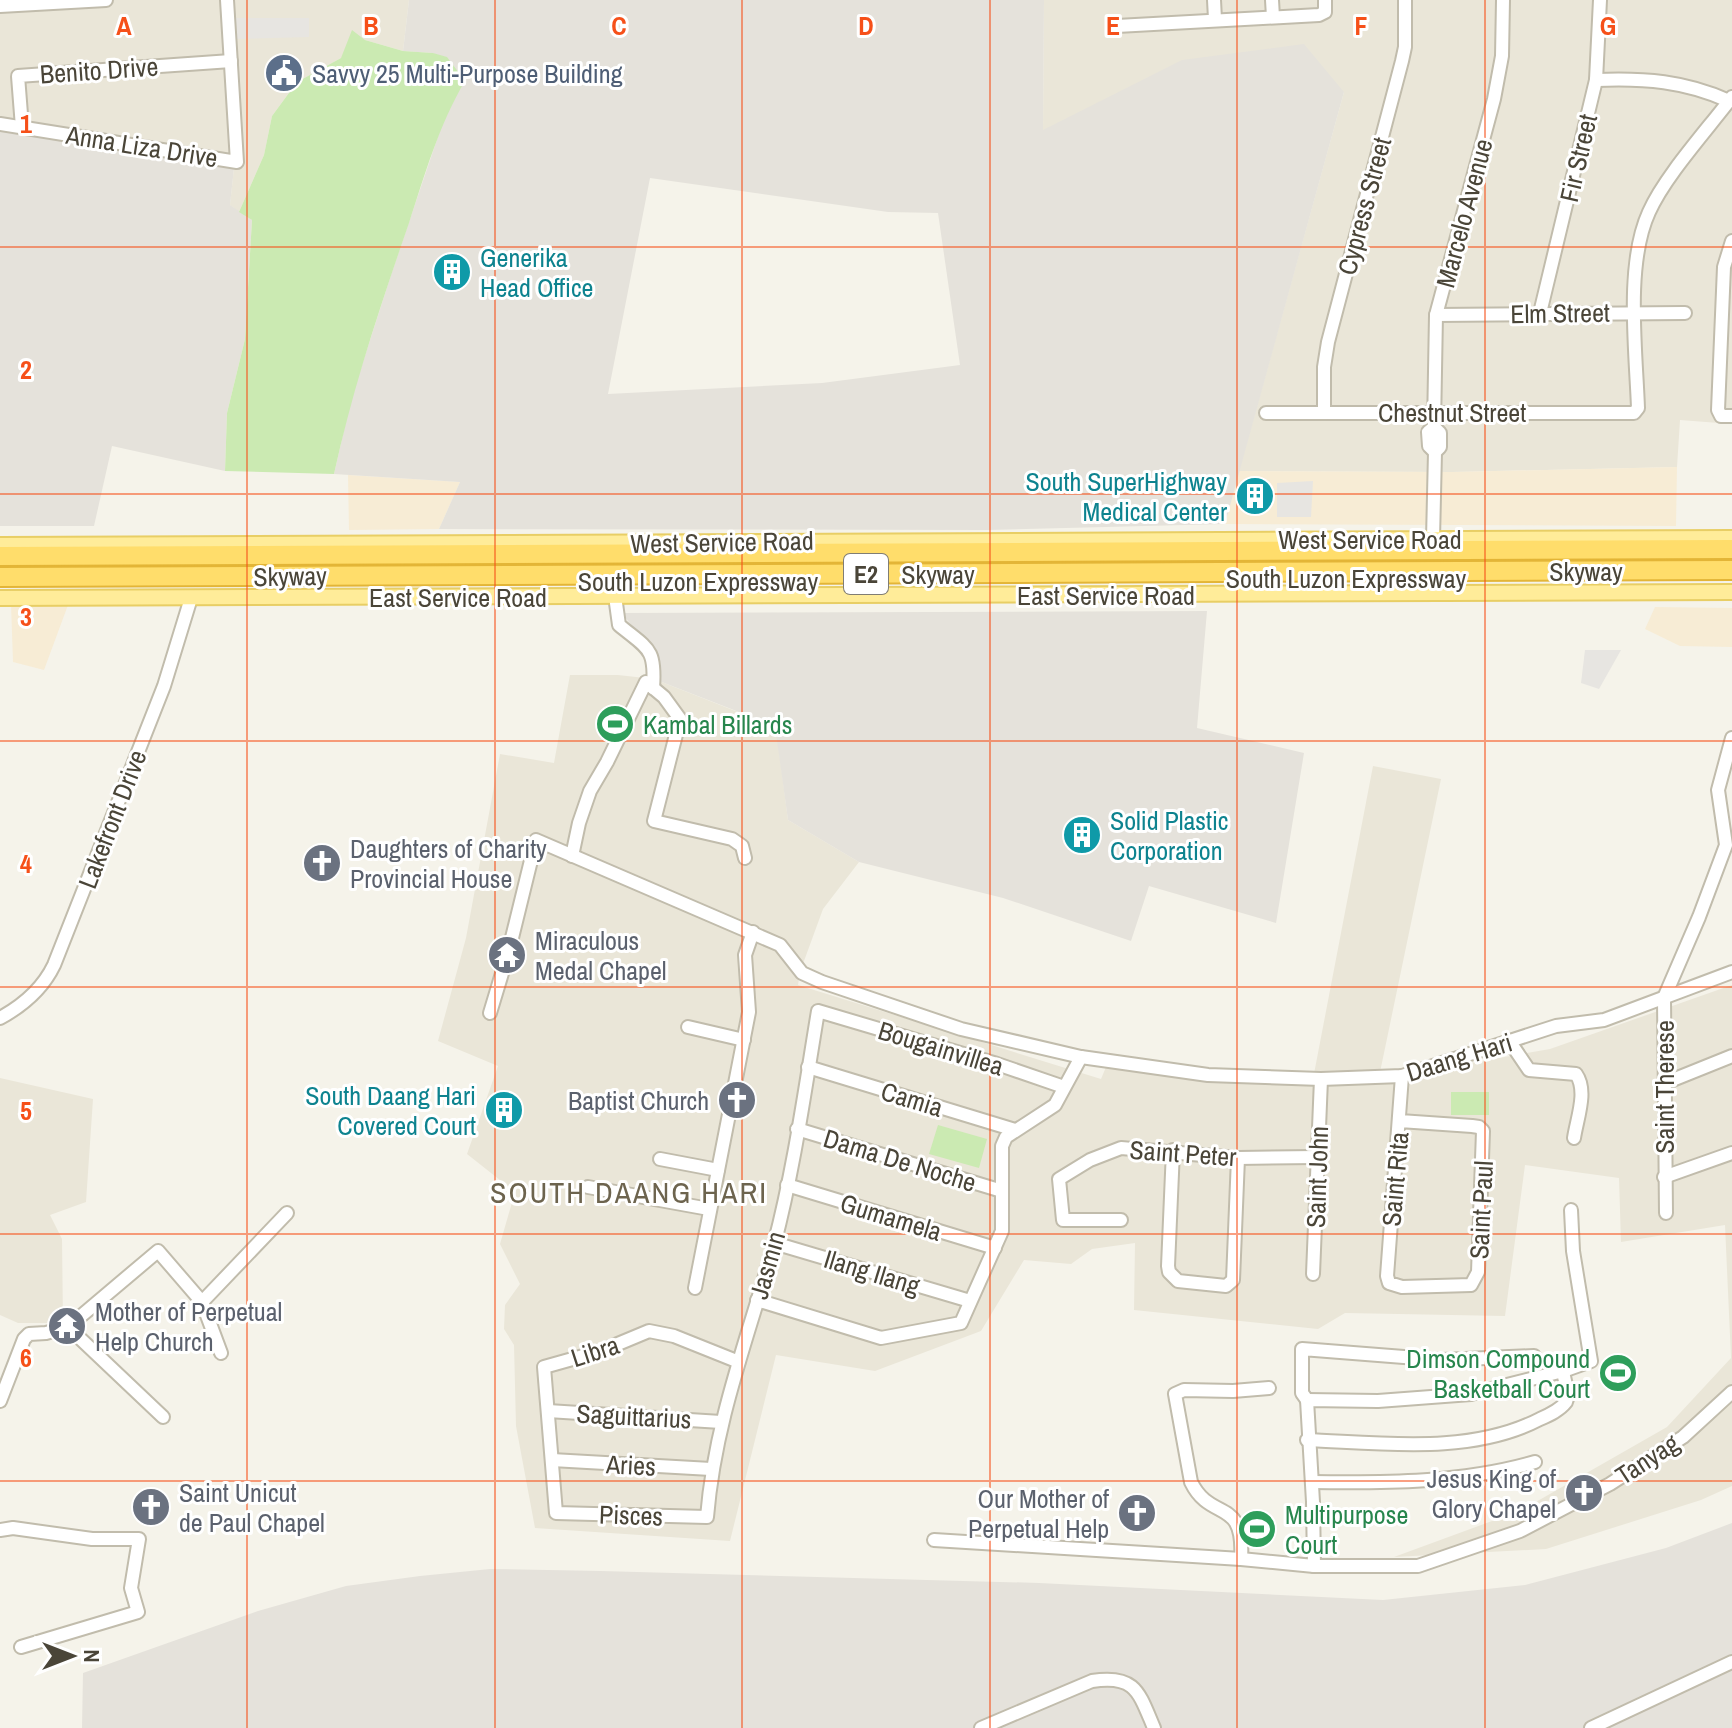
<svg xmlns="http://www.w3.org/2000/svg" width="1732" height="1728" viewBox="0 0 1732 1728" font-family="'Archivo Narrow',sans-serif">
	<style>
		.residential { fill: #eae6d8 }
		.commercial { fill: #f7ecd5 }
		.industrial { fill: #e5e2db; fill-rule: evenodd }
		.grass { fill: #cbeab2 }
		.parking { fill: #e7e5e1 }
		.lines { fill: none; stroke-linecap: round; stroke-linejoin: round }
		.minor-casing { stroke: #c1bcac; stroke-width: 16 }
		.major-casing { stroke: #e8ce65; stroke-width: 18 }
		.highway-casing { stroke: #e3b537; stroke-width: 22 }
		.minor { stroke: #fff; stroke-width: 12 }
		.major { stroke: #ffec99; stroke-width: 14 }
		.highway { stroke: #ffdd6b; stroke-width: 18 }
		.grid { fill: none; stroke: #f65019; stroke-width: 2; stroke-opacity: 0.55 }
		.labels { text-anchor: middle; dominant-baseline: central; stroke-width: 6; stroke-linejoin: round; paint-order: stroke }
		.shield { fill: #fff; stroke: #807d74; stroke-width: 2 }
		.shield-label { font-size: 24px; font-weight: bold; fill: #4a4538 }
		.street-label { font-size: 26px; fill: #4a4538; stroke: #fff }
		.service-label { font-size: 26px; fill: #4e5e75; stroke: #fff; text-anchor: start }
		.culture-label { font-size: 26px; fill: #0d838f; stroke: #fff; text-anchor: start }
		.leisure-label { font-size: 26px; fill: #27864d; stroke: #fff; text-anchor: start }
		.worship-label { font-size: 26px; fill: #5b616d; stroke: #fff; text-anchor: start }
		.quarter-label { font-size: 30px; letter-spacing: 2px; fill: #6d644e; stroke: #fff }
		.grid-label { font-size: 26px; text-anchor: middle; font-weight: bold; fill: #f65019; stroke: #fff; stroke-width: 6; stroke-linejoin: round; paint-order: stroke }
	</style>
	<rect width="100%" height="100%" fill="#f5f3ea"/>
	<g class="residential">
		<polygon points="0,0 409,0 403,51 365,40 341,58 297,82 272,116 264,155 239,212 230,205 234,168 0,131"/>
		<polygon points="1044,0 1732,0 1732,424 1680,420 1677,467 1453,472 1239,471 1344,92 1094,107 1043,131"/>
		<polygon points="570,675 618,675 654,679 776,727 788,820 859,862 823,909 800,972 798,985 1101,1079 1106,1067 1313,1079 1373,766 1441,779 1379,1077 1402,1075 1550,1049 1732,985 1732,1486 1701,1500 1546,1549 1394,1557 1522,1510 1667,1427 1731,1358 1725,1225 1621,1242 1619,1178 1525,1165 1505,1316 1345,1313 1318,1329 1134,1310 1135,1243 1092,1249 1071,1264 1024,1260 981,1331 875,1371 776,1355 730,1541 535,1528 516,1426 514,1345 504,1329 505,1305 520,1284 500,1244 515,1192 467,1154 498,1066 438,1041 466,938 500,754 554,763"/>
		<polygon points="0,1078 93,1099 86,1202 50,1215 62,1239 63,1323 18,1323 0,1315"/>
	</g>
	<g class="commercial">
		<polygon points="1677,467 1676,526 1225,524 1239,471 1453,472"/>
		<polygon points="348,475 460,482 439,529 349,530"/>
		<polygon points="11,604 68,605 44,670 13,662"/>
		<polygon points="1655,607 1732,608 1732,647 1680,646 1645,629"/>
	</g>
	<g class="industrial">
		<path d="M409,0H1044L1043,130L1182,60L1304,44L1344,92L1225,524L987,530L439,529L460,482L334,474L351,399L391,275L447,110L465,81L433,53L403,51ZM650,178L888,212L938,213L960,365L822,383L608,394Z"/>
		<polygon points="0,131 234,168 230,205 252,220 245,339 227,413 225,471 112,446 94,526 0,526"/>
		<polygon points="1207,611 1197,728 1304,753 1276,923 1149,886 1131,941 1003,898 859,862 788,820 775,726 654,679 658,661 622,613"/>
		<polygon points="1732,1523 1732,1728 82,1728 83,1673 258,1611 346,1586 420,1576 490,1569 601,1571 1039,1583 1383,1600 1525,1585 1666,1548"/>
	</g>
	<g class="grass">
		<path d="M352,30L365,40L403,51L433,53L447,57L465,81C439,125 425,174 409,223C380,307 353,387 334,474L225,471L227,413L245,339L252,220L239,212L264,155L272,116L297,82L341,58Z"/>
		<rect x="1451" y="1092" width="38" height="23"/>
		<polygon points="938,1125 987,1139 979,1168 929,1154"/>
	</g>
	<g class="parking">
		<polygon points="235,18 309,18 309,37 236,39"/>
		<polygon points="1313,481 1311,517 1277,517 1277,483"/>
		<polygon points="1585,650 1621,650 1599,689 1581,683"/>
	</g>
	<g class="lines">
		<g class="minor-casing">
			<g id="minor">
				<polyline points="1214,0 1215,19"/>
				<polyline points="1272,0 1273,17"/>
				<polyline points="0,6 106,0"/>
				<polyline points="1117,26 1319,15 1325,12 1325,0"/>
				<path d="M1596,80C1644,78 1685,81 1729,101"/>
				<polyline points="0,124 237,162 227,0"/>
				<polyline points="22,127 18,76 231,61"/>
				<polyline points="1732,241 1724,267 1718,410 1721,416 1732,416"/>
				<polyline points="1540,313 1596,80 1600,0"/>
				<polyline points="1436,315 1685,313"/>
				<path d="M1266,413H1634L1638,408C1636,351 1625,264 1649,212C1665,176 1707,130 1732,97"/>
				<polyline points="1324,413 1324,367 1328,342 1402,61 1405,47 1405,0"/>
				<polyline points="1435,452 1429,446 1428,432 1434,427 1436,315 1494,99 1502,56 1503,0"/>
				<polyline points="1433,539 1435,452 1440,447 1440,433 1434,427"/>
				<path d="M615,596L619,625C648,649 656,648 653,688"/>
				<polyline points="572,856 579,823 590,791 607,762 646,682 664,697 680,719 654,821 732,839 742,846 745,858"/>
				<polyline points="490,1013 509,950 536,840 780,945 802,973 822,982 961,1029 1081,1057 1208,1075 1321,1079 1402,1076 1556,1026 1604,1020 1732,972"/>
				<path d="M0,1018C22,1006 43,988 54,965L164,686L191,598"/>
				<polyline points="688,1027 744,1040"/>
				<path d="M1510,1042L1529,1070L1576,1074C1588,1091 1577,1118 1574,1138"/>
				<polyline points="808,1067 1015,1130"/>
				<polyline points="1665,1083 1732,1056"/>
				<polyline points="1400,1121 1472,1126 1479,1127 1483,1131 1478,1272 1471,1285 1402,1287 1389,1283 1387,1276 1402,1076"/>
				<polyline points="797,1129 1002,1191"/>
				<polyline points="1173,1150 1168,1266 1169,1272 1178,1281 1226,1286 1233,1280 1238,1158"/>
				<polyline points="660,1159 718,1170"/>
				<polyline points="1664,1177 1732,1153"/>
				<polyline points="787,1185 995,1248"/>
				<polyline points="588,1187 709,1209"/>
				<polyline points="1571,1210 1573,1251 1591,1361 1563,1371 1471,1394 1378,1401 1307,1400 1313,1502 1314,1566 1418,1566 1520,1531 1610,1484 1683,1437 1732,1392"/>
				<polyline points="1666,1213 1664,998 1699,917 1726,845 1718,790 1732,738"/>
				<polyline points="1121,1220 1063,1220 1059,1179 1090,1160 1121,1148 1238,1158 1317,1157"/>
				<polyline points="774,1243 970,1301"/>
				<polyline points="1313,1274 1321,1079"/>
				<polyline points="695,1288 749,1012 745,955 753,932"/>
				<polyline points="757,1300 881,1338 961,1323 1002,1231 1002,1146 1006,1137 1055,1105 1081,1057"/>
				<polyline points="202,1302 287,1213"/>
				<polyline points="68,1327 163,1417"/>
				<path d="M739,1362L674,1336L649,1331L601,1351L544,1367L556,1513L707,1517C715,1420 748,1338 774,1245C794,1169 805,1089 818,1011L997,1064L1064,1087"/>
				<polyline points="1307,1400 1302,1393 1302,1349 1442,1360 1534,1356"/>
				<polyline points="0,1401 24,1339 29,1334 46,1333 68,1327 158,1251 202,1302 221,1353"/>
				<polyline points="548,1411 721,1422"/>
				<path d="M1307,1440C1383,1443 1471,1455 1540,1419C1549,1415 1560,1410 1566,1402C1570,1394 1564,1380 1563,1371"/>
				<polyline points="552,1460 711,1469"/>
				<path d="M1312,1482C1386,1483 1463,1483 1535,1462"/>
				<polyline points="0,1530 13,1528 92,1539 139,1539 131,1588 138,1612 21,1647"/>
				<polyline points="934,1540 1241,1559 1314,1566"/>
				<path d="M1241,1559C1245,1496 1211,1523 1191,1482L1175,1394L1184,1390L1233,1391L1269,1388"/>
				<path d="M981,1728L1092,1681C1136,1674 1139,1693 1154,1728"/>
				<polyline points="1591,1728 1732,1662"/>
			</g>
		</g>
		<g class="major-casing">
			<g id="major">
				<polyline points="0,545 1732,538"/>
				<polyline points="0,598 1732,592"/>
			</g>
		</g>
		<g class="highway-casing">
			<g id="highway">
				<polyline points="0,556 1732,549"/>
				<polyline points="0,577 1732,570"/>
			</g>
		</g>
		<use href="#minor" class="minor"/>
		<use href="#major" class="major"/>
		<use href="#highway" class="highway"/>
	</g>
	<path class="grid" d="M247,0V1728M495,0V1728M742,0V1728M990,0V1728M1237,0V1728M1485,0V1728M0,247H1732M0,494H1732M0,741H1732M0,987H1732M0,1234H1732M0,1481H1732"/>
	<defs>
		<g id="civic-disc" transform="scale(2)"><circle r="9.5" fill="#5c6f8a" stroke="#fff"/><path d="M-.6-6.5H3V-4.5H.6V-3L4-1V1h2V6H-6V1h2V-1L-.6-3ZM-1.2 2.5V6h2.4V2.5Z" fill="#fff"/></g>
		<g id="building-disc" transform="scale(2)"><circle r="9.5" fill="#0f9aa8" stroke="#fff"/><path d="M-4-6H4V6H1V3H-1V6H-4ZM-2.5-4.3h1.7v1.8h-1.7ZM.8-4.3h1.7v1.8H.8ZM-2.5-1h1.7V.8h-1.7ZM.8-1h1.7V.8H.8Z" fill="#fff"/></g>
		<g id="stadium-disc" transform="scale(2)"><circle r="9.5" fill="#2e9e5b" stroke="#fff"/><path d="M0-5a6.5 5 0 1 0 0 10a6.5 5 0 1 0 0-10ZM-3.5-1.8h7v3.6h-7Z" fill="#fff"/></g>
		<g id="church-disc" transform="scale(2)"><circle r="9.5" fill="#6b7280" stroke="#fff"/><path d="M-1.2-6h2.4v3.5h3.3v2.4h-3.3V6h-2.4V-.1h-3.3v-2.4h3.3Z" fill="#fff"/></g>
		<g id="temple-disc" transform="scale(2)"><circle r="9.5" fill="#6b7280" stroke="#fff"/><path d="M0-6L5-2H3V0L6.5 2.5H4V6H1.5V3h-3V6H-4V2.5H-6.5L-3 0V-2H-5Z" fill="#fff"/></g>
	</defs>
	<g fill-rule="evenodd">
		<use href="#civic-disc" x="284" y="73"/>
		<use href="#building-disc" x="452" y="272"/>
		<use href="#building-disc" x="1255" y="496"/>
		<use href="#stadium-disc" x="615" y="724"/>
		<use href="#building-disc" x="1082" y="835"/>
		<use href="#church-disc" x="322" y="863"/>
		<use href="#temple-disc" x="507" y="955"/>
		<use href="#church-disc" x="737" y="1100"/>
		<use href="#building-disc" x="504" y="1110"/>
		<use href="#temple-disc" x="67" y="1326"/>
		<use href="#stadium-disc" x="1618" y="1373"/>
		<use href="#church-disc" x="1584" y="1493"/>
		<use href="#church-disc" x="151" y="1507"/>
		<use href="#church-disc" x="1137" y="1513"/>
		<use href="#stadium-disc" x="1257" y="1529"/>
	</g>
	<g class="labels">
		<rect class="shield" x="844" y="554" width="44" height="40" rx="6"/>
		<g class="shield-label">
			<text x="866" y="574">E2</text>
		</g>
		<g class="street-label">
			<text transform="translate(99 70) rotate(-4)">Benito Drive</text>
			<text transform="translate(142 146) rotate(9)">Anna Liza Drive</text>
			<text transform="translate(1578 158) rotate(-77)">Fir Street</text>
			<text transform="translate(1364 206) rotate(-75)">Cypress Street</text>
			<text transform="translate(1464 213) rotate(-75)">Marcelo Avenue</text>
			<text transform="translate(1560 313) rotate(-1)">Elm Street</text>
			<text x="1452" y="412">Chestnut Street</text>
			<text x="1370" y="539">West Service Road</text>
			<text transform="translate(722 542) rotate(-1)">West Service Road</text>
			<text x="1586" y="571">Skyway</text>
			<text x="938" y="574">Skyway</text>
			<text transform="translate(290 576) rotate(-1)">Skyway</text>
			<text x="1346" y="578">South Luzon Expressway</text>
			<text x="698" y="581">South Luzon Expressway</text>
			<text x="1106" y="595">East Service Road</text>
			<text x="458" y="597">East Service Road</text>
			<text transform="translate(112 819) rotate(-69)">Lakefront Drive</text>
			<text transform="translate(941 1048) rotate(17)">Bougainvillea</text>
			<text transform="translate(1459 1057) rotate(-17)">Daang Hari</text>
			<text transform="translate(1664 1087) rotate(-90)">Saint Therese</text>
			<text transform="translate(912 1099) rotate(17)">Camia</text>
			<text transform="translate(1183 1153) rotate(4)">Saint Peter</text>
			<text transform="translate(900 1160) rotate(17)">Dama De Noche</text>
			<text transform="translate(1317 1177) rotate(-88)">Saint John</text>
			<text transform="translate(1395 1179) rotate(-85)">Saint Rita</text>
			<text transform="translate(1481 1210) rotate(-87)">Saint Paul</text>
			<text transform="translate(891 1217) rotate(17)">Gumamela</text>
			<text transform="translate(767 1265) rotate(-74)">Jasmin</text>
			<text transform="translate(872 1272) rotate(17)">Ilang Ilang</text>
			<text transform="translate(595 1351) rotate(-18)">Libra</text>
			<text transform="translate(634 1416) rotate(3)">Saguittarius</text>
			<text transform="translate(1647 1459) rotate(-33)">Tanyag</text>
			<text transform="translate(631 1465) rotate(3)">Aries</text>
			<text transform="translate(631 1515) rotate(2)">Pisces</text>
		</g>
		<g class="service-label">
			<text x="312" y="73">Savvy 25 Multi-Purpose Building</text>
		</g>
		<g class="culture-label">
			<text x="480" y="257">Generika<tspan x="480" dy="30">Head Office</tspan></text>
			<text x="1227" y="481" text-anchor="end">South SuperHighway<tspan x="1227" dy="30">Medical Center</tspan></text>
			<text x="1110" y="820">Solid Plastic<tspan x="1110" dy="30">Corporation</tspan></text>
			<text x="476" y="1095" text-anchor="end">South Daang Hari<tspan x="476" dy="30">Covered Court</tspan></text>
		</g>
		<g class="leisure-label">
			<text x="643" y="724">Kambal Billards</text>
			<text x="1590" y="1358" text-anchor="end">Dimson Compound<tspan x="1590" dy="30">Basketball Court</tspan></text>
			<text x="1285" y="1514">Multipurpose<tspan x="1285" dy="30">Court</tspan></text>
		</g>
		<g class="worship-label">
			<text x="350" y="848">Daughters of Charity<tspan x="350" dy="30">Provincial House</tspan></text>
			<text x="535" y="940">Miraculous<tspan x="535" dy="30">Medal Chapel</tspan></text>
			<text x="709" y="1100" text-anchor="end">Baptist Church</text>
			<text x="95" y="1311">Mother of Perpetual<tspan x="95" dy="30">Help Church</tspan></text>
			<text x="1556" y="1478" text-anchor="end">Jesus King of<tspan x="1556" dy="30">Glory Chapel</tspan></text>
			<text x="179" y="1492">Saint Unicut<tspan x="179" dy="30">de Paul Chapel</tspan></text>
			<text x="1109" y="1498" text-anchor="end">Our Mother of<tspan x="1109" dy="30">Perpetual Help</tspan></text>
		</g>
		<g class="quarter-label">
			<text x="629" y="1192">SOUTH DAANG HARI</text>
		</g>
	</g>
	<g class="grid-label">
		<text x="124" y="35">A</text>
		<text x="371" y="35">B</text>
		<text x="619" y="35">C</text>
		<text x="866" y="35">D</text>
		<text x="1113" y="35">E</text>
		<text x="1361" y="35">F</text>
		<text x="1608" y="35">G</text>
		<text x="26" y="133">1</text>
		<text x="26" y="379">2</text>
		<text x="26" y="626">3</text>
		<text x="26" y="873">4</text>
		<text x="26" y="1120">5</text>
		<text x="26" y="1367">6</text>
	</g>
	<g transform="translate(72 1656) rotate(90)" stroke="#ffffff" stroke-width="6" paint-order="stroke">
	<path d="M0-6L14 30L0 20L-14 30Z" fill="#4a4538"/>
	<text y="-12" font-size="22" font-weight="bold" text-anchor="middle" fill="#4a4538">N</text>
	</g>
</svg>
